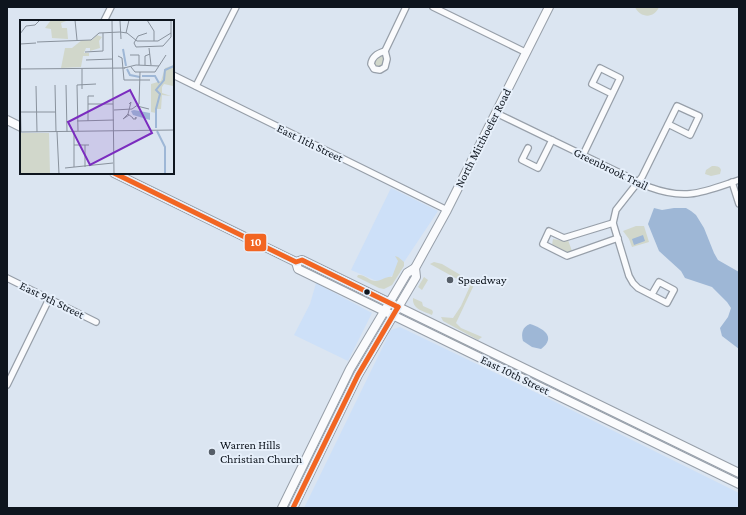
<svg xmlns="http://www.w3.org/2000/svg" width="746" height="515" viewBox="0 0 746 515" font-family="'Crimson Pro',serif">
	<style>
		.built { fill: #cde0f8 }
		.green { fill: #d1d7cb }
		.water { fill: #9eb7d6 }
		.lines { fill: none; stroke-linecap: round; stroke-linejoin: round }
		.street-casing { stroke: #979fa9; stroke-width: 8 }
		.secondary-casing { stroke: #979fa9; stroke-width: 10 }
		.street { stroke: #fafbfd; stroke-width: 5.5 }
		.secondary { stroke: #fafbfd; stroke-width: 8 }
		.bus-1-casing { stroke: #e7f0fb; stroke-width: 8 }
		.bus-1 { stroke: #f26522; stroke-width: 5 }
		.poi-dot { fill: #565e68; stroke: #e7f0fb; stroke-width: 1.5 }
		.bus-dot { fill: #0e151e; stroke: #e7f0fb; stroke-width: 1.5 }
		.labels { text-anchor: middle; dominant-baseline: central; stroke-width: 4; stroke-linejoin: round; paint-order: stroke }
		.street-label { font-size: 12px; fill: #0e151e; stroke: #e7f0fb }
		.poi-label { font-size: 12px; fill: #0e151e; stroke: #e7f0fb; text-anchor: start }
		.inset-river { fill: none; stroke: #9eb7d6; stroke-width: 2 }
		.inset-road { fill: none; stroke: #89929d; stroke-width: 1 }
		.view { fill: #7b2cbf; fill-opacity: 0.15; stroke: #7b2cbf; stroke-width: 2 }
		.inset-edge { fill: none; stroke: #0e151e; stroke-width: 2 }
		.line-badge { stroke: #e7f0fb; stroke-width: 1.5 }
		.badge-label { font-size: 11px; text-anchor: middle; font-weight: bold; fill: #fff }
	</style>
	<rect width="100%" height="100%" fill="#dbe5f1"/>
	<g class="built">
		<polygon points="391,188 438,211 396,274 379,282 351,270"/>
		<polygon points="316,283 372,313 348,361 294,335 310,304"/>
		<polygon points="400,327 543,396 739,493 739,508 304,508 391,330"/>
	</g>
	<g class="green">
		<path d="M635,7H659C654,19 640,18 635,7Z"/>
		<path d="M384,53C385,59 385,65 379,68L375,66L373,62L378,56Z"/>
		<path d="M712,166C716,166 720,166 721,170L720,174L711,176L705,174L706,170Z"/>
		<polygon points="636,226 644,226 649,242 632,247 629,239 623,231"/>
		<polygon points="553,239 564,241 568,240 572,251 570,253 555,250 552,245"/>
		<path d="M395,256L398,257L404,262V266L392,285L384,289L379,288L357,277L358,275C365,274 369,281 376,281C382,281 386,276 392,277L398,261Z"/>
		<polygon points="434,262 442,264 474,283 473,287 456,323 461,328 482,337 478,340 443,321 441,317 453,318 461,306 470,286 430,264"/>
		<polygon points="424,277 428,280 422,290 418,287"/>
		<path d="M413,298L422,302L423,306L432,310L433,312L432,315C423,311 412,309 413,298Z"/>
		<polygon points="447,335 486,353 485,354 446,337"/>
	</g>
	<g class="water">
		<polygon points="654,208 662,210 674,208 686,208 691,211 696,215 704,228 714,253 718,260 739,272 739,349 722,336 720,328 728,317 731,308 727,302 712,287 685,278 681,271 659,251 648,224"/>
		<polygon points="643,235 645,241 634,245 632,239"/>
		<path d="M530,324C543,328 557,337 541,349L532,347L523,341C521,334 522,327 530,324Z"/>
	</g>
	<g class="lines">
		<g class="street-casing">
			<g id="street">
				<polyline points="433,7 525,52"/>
				<polyline points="104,21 111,7"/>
				<path d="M385,51L387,59L385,67L380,70L374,69L371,64C372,56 378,53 385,51Z"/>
				<polyline points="385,51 406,7"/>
				<polyline points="173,75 447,210"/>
				<polyline points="196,86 236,7"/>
				<path d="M496,113L649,187C687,201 703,192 739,180"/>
				<polyline points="528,148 522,160 538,168 552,140"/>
				<polyline points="583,155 620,78 600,68 592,84 612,94"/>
				<polyline points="732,182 739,204"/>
				<polyline points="613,223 564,238 549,231 543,244 567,256 618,238"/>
				<polyline points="7,278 96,322"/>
				<polyline points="652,294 659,282 674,290 667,303 638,288 633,283 629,276 613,223 616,210 642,177 677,106 699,116 690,135 668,124"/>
				<polyline points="7,385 49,299"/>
			</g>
		</g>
		<g class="secondary-casing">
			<g id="secondary">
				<polyline points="7,120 21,127"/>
				<polyline points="114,173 296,262 302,260 739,473"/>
				<polyline points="296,262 298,269 739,484"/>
				<polyline points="282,508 350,369 407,273 415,268"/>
				<polyline points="293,508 358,375 416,277 415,268 447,210 549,7"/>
			</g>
		</g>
		<use href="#street" class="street"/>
		<use href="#secondary" class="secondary"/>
		<g class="bus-1-casing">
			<g id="bus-1">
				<polyline points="114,173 296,262 302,260 398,307"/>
				<polyline points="293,508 358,375 398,307"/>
			</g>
		</g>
		<use href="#bus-1" class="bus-1"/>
	</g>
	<g class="poi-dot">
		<circle cx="450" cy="280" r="4"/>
		<circle cx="212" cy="452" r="4"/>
	</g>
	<circle class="bus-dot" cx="367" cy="292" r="3.5"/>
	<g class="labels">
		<g class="street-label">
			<text transform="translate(483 138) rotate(-63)">North Mitthoefer Road</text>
			<text transform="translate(310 143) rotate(26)">East 11th Street</text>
			<text transform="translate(611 169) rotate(26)">Greenbrook Trail</text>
			<text transform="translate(52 300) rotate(26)">East 9th Street</text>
			<text transform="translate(515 375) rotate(26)">East 10th Street</text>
		</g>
		<g class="poi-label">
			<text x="458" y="280">Speedway</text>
			<text x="220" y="445">Warren Hills<tspan x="220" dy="14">Christian Church</tspan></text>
		</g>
	</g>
	<g transform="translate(20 20)">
		<rect width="154" height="154" fill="#dbe5f1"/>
		<path d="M31,0H49L41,3L42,8H47L48,19L32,18L31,9L25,8ZM77,15L82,17L79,21L80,28L70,31V28H66L64,33H69V36H63L61,47L41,48L45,28H52L62,20H72ZM154,45L153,66L144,64L142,67V73L151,76L142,75L141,89H137L136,93L131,92V64L141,61L145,48ZM0,113H29L30,154H0Z" fill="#d1d7cb"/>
		<path d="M114,90L130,93V100L113,95L111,91Z" fill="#9eb7d6"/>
		<path class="inset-river" d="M103,29L106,46M107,49L110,55L120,57M122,56H135L139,63M136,108V89L140,74L136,70L144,60L145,50L154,46M137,111L145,127V154"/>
		<path class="inset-road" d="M55,0L57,20M92,0L94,154M127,0L134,11V21M100,1L101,19M106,13L109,0M127,13L118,16L114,23L116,27L143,26L151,17V0M0,14L6,6L15,5L20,0M17,22L71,20L79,13L100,12L107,13L117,21H138L151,13M0,24L16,23M129,28L131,45M65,32L83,31V13M110,35H119V45M98,36L102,38L104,60H130M66,40L93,39M125,45V36L130,34M111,47L115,52H135L146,35M104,48L116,45L139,46M0,49L105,48M62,49V69M35,65L36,112M46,65L47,112M16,66L17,112M0,71L1,112M68,84H93M109,84L111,82L108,94L113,98V99H116V97L115,99M117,86L129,89M94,90L112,89L119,84L120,52M0,92H36M108,94L103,99L109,95M57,101L94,100M68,101V76H74M54,111V147M58,111L57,65L76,64M0,112L154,110M37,112L39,154M54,125H69M65,125V147M45,148L93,143"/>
		<path class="view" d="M110,70L132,113L70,145L48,102Z"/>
		<rect width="154" height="154" class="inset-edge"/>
	</g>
	<rect class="line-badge" x="244" y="233" width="23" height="19" rx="4" fill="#f26522"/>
	<g class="badge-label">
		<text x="256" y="246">10</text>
	</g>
	<rect width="746" height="515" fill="none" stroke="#0e151e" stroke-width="16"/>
</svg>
